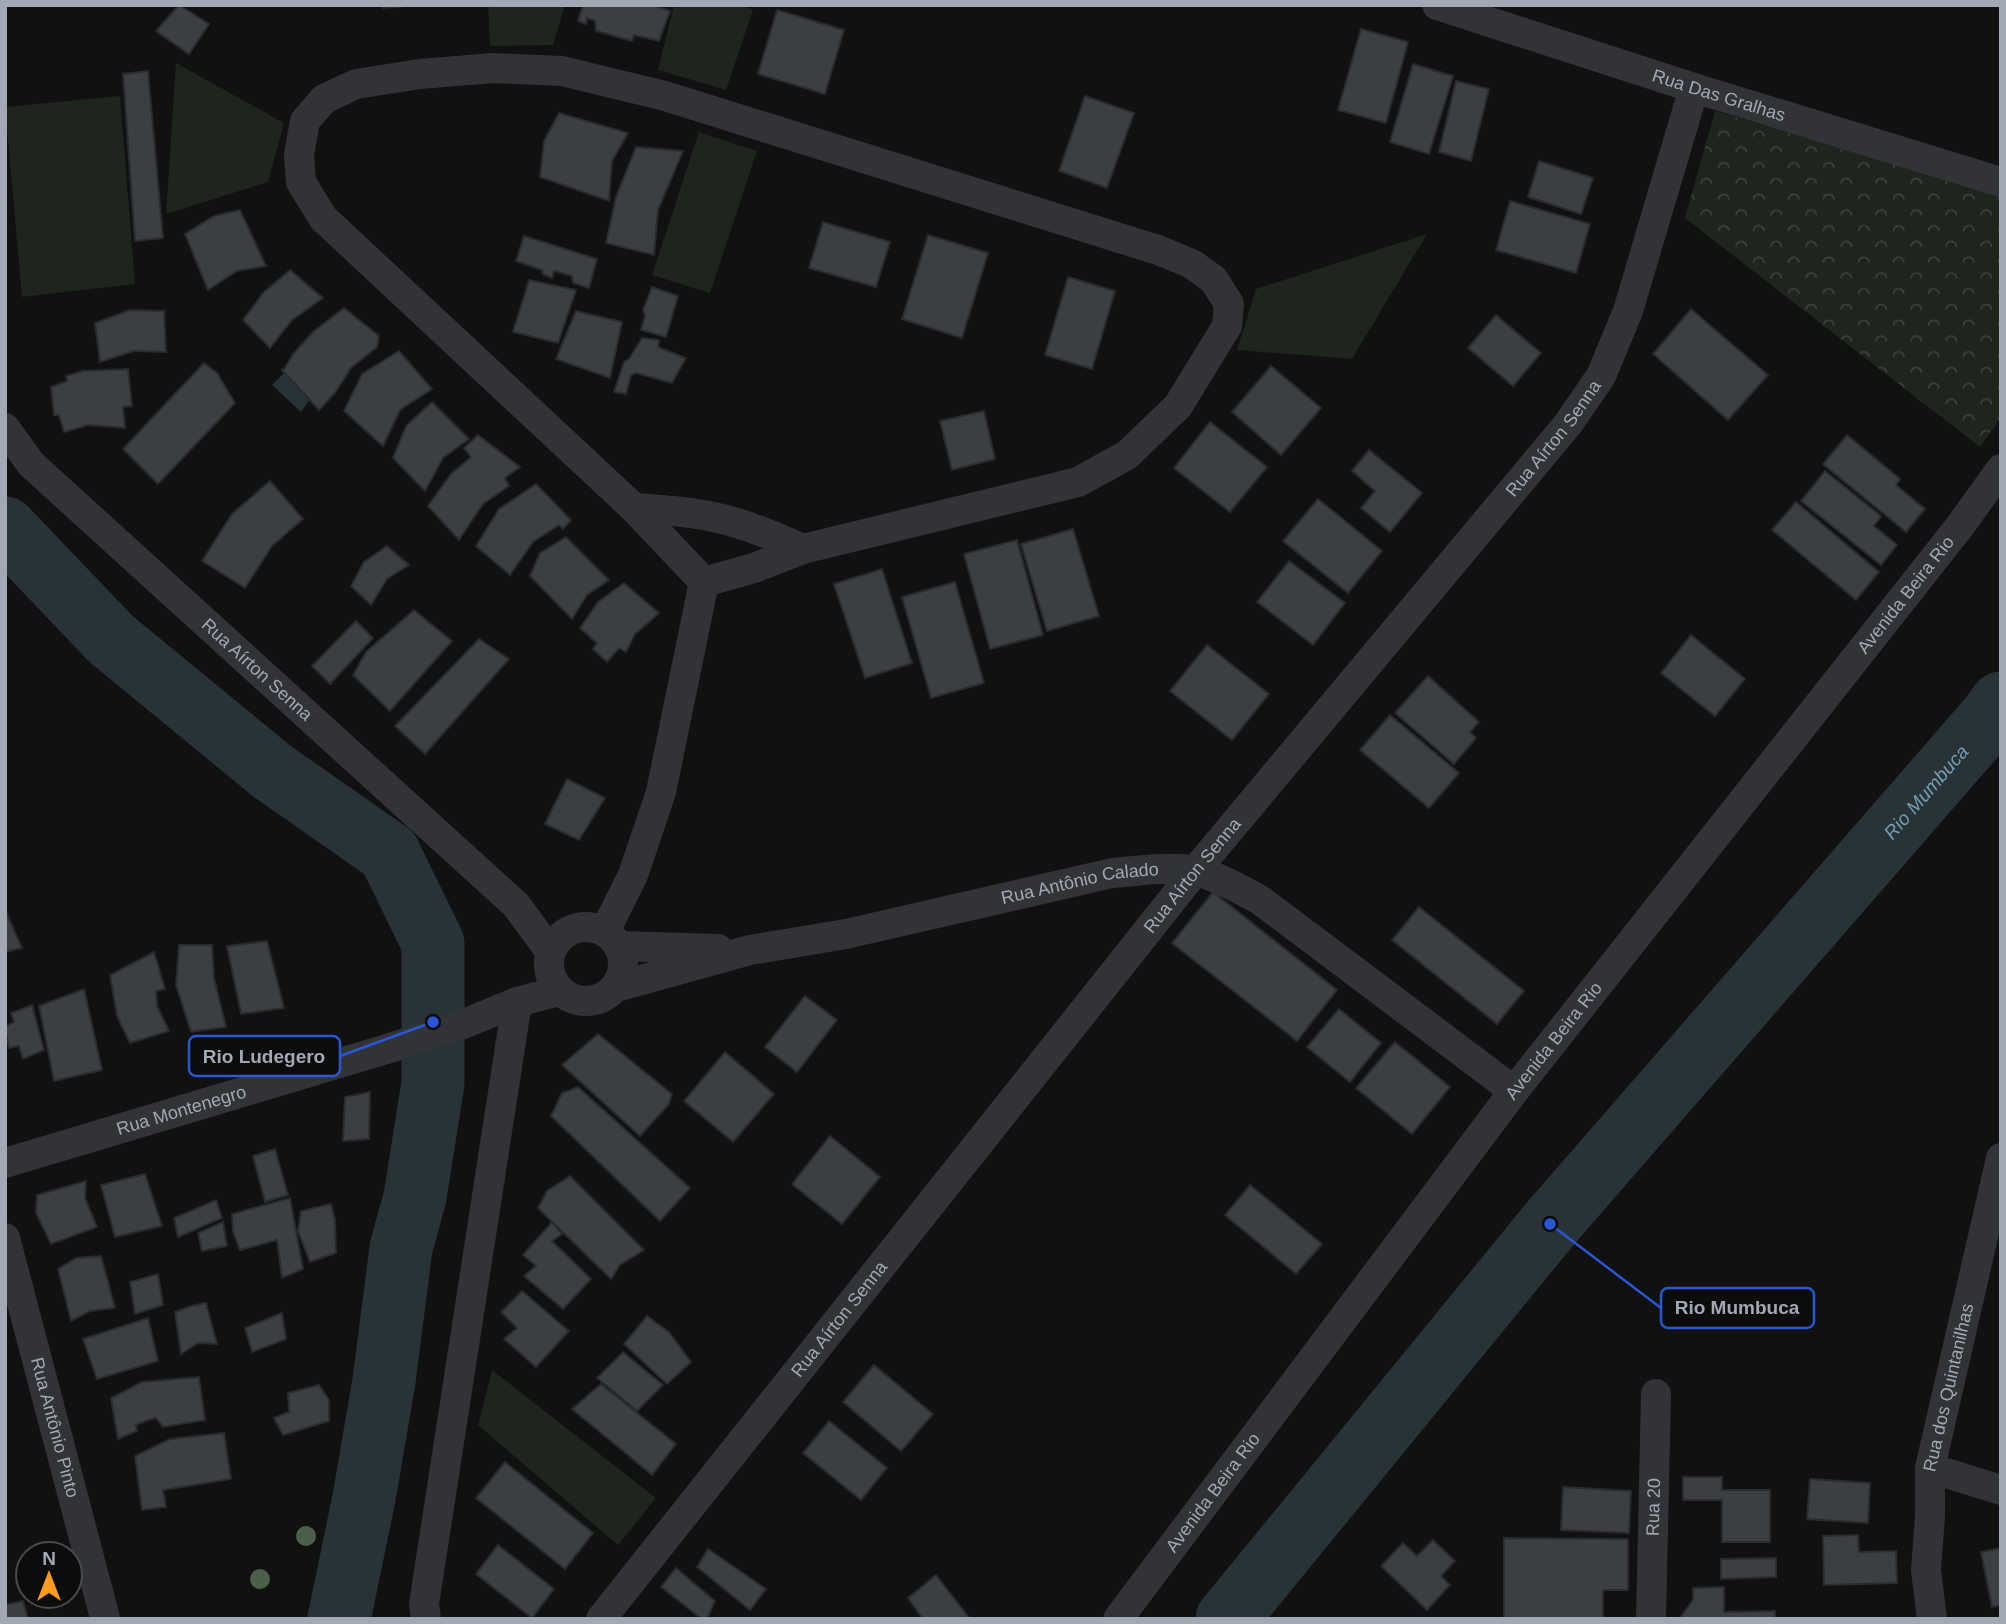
<svg xmlns="http://www.w3.org/2000/svg" width="2006" height="1624" viewBox="0 0 2006 1624" font-family="Helvetica,sans-serif">
	<style>
		.green { fill: #1d251d }
		.park { fill: url(#park-crowns) }
		.water { fill: #283338 }
		.lines { fill: none; stroke-linecap: round; stroke-linejoin: round }
		.river { stroke: #283338; stroke-width: 63 }
		.building { fill: #3c3f42; stroke: #2a2b2e; stroke-width: 2 }
		.street { stroke: #313337; stroke-width: 30 }
		.tree { fill: #4a6049 }
		.labels { text-anchor: middle; dominant-baseline: central; stroke-width: 5; stroke-linejoin: round; paint-order: stroke }
		.street-label { font-size: 18px; fill: #a1a9b4; stroke: #0c0c0d }
		.water-label { font-size: 19px; font-style: italic; fill: #759cb2; stroke: #0c0c0d }
		.leader { fill: none; stroke: #2a57d4; stroke-width: 2.5 }
		.callout-dot { fill: #2a57d4; stroke: #0c0c0d; stroke-width: 2.5 }
		.callout { fill: #0c0c0d; stroke: #2a57d4; stroke-width: 2.5 }
		.callout-label { font-size: 19px; text-anchor: middle; font-weight: bold; fill: #a1a9b4 }
	</style>
	<defs>
		<pattern id="park-crowns" width="20" height="18" patternUnits="userSpaceOnUse" patternTransform="scale(1.75)"><rect width="20" height="18" fill="#1d251d"/><path d="M2 6a3 3 0 1 1 6 0M12 15a3 3 0 1 1 6 0" fill="none" stroke="#3b423b"/></pattern>
	</defs>
	<rect width="100%" height="100%" fill="#111112"/>
	<g class="green">
		<polygon points="488,5 565,5 553,45 490,46"/>
		<polygon points="674,5 741,5 753,10 726,90 658,70"/>
		<polygon points="176,63 284,123 268,182 166,214"/>
		<polygon points="120,96 135,284 22,297 5,107"/>
		<polygon points="699,132 757,151 710,293 652,275"/>
		<polygon points="1427,234 1352,359 1237,350 1256,289"/>
		<polygon points="492,1370 656,1498 618,1545 478,1425"/>
	</g>
	<polygon class="park" points="1715,111 2001,196 2001,417 1980,447 1685,218"/>
	<polygon class="water" points="288,369 313,395 301,412 272,385"/>
	<g class="lines">
		<g class="river">
			<polyline points="5,528 111,639 273,772 389,853 433,943 433,1083 415,1197 401,1248 384,1381 364,1498 339,1619"/>
			<path id="s1" d="M1227,1619L1550,1224L1990,718L2001,703"/>
		</g>
	</g>
	<g class="building">
		<polygon points="179,5 209,24 189,54 156,31"/>
		<polygon points="382,5 419,5 383,8"/>
		<polygon points="583,5 653,5 670,11 659,41 634,35 632,41 596,31 595,21 587,18 586,24 578,21"/>
		<polygon points="777,10 844,30 825,94 758,74"/>
		<polygon points="1361,29 1408,42 1386,123 1338,110"/>
		<polygon points="1413,64 1453,76 1429,154 1390,142"/>
		<polygon points="148,71 163,238 135,241 123,74"/>
		<polygon points="1456,81 1489,89 1471,161 1439,152"/>
		<polygon points="1085,96 1134,113 1107,188 1059,171"/>
		<polygon points="559,113 628,133 612,161 609,201 540,177 544,141"/>
		<polygon points="636,147 683,151 658,210 654,255 606,243 616,197"/>
		<polygon points="1539,161 1593,178 1581,214 1528,197"/>
		<polygon points="1510,201 1590,224 1576,273 1496,250"/>
		<polygon points="240,210 266,266 237,271 208,290 185,234 214,216"/>
		<polygon points="823,222 890,242 876,287 809,268"/>
		<polygon points="928,235 988,253 962,338 902,319"/>
		<polygon points="524,236 597,259 589,288 573,283 572,276 554,271 552,278 543,274 542,270 516,261"/>
		<polygon points="290,270 323,298 292,320 270,348 243,320 264,292"/>
		<polygon points="1068,277 1115,291 1092,369 1045,355"/>
		<polygon points="529,280 576,290 558,343 513,332"/>
		<polygon points="652,287 678,296 666,337 641,330 645,316 643,310"/>
		<polygon points="344,308 379,336 377,347 351,368 335,393 319,410 281,369 283,371 293,354 313,332"/>
		<polygon points="1691,309 1768,375 1728,420 1653,354"/>
		<polygon points="130,310 164,311 166,352 134,351 100,362 95,323"/>
		<polygon points="576,311 622,322 610,378 556,359"/>
		<polygon points="1496,315 1541,353 1513,386 1468,348"/>
		<polygon points="642,338 659,340 658,347 686,358 672,383 636,373 631,375 626,394 614,392 624,362 629,359"/>
		<polygon points="399,351 432,389 400,410 383,446 344,411 362,374"/>
		<polygon points="204,363 217,373 235,403 158,484 123,449"/>
		<polygon points="1271,366 1321,408 1281,455 1232,412"/>
		<polygon points="128,369 132,406 123,407 125,428 88,425 64,432 59,415 54,415 51,387 67,381 66,376 83,371"/>
		<polygon points="432,402 469,439 443,458 425,491 393,458 406,426"/>
		<polygon points="984,411 995,459 952,470 940,421"/>
		<polygon points="1210,422 1267,467 1230,512 1174,468"/>
		<polygon points="478,435 520,467 505,478 509,486 483,504 459,540 428,506 451,474 471,457 464,448"/>
		<polygon points="1847,435 1900,479 1896,485 1925,509 1906,532 1823,464"/>
		<polygon points="1369,450 1422,493 1390,532 1361,508 1375,491 1352,471"/>
		<polygon points="1825,471 1881,516 1874,526 1897,545 1881,565 1801,501"/>
		<polygon points="270,481 303,519 272,546 245,588 202,561 232,514"/>
		<polygon points="536,484 571,520 563,529 559,525 533,542 510,575 476,546 499,509"/>
		<polygon points="1318,499 1382,551 1348,593 1283,541"/>
		<polygon points="1796,502 1879,572 1856,600 1772,530"/>
		<polygon points="1073,529 1099,616 1047,631 1021,544"/>
		<polygon points="566,537 609,580 587,595 572,619 530,576 540,553"/>
		<polygon points="1017,540 1043,635 990,649 964,554"/>
		<polygon points="387,546 409,565 387,579 371,605 351,586 364,562"/>
		<polygon points="1289,561 1345,603 1313,645 1257,602"/>
		<polygon points="882,569 912,663 865,678 834,584"/>
		<polygon points="955,582 984,683 931,698 902,597"/>
		<polygon points="624,583 659,613 635,634 626,652 619,648 607,662 593,649 597,643 580,628 598,602"/>
		<polygon points="414,610 452,641 390,711 353,675 366,652"/>
		<polygon points="356,621 373,638 330,684 312,666"/>
		<polygon points="1691,635 1745,679 1715,716 1661,673"/>
		<polygon points="479,639 509,659 425,754 395,726"/>
		<polygon points="1207,645 1269,694 1232,740 1170,691"/>
		<polygon points="1428,676 1479,722 1470,732 1476,738 1454,764 1395,713"/>
		<polygon points="1390,715 1459,773 1429,808 1360,750"/>
		<polygon points="567,779 605,798 579,840 545,824"/>
		<polygon points="1213,892 1337,990 1297,1041 1172,943"/>
		<polygon points="1419,907 1524,991 1497,1024 1392,940"/>
		<polygon points="5,910 22,948 5,952"/>
		<polygon points="267,941 284,1008 241,1014 227,946"/>
		<polygon points="179,945 212,945 214,978 226,1027 191,1032 176,985"/>
		<polygon points="154,952 165,989 156,991 157,1006 169,1031 130,1043 117,1016 110,975"/>
		<polygon points="84,989 102,1070 54,1081 39,1006"/>
		<polygon points="805,996 837,1020 797,1072 765,1047"/>
		<polygon points="32,1005 44,1050 23,1059 19,1046 9,1048 5,1027 14,1022 11,1013"/>
		<polygon points="1339,1009 1381,1043 1350,1082 1307,1047"/>
		<polygon points="598,1034 672,1094 669,1104 640,1136 562,1065"/>
		<polygon points="1395,1042 1450,1087 1412,1134 1356,1088"/>
		<polygon points="725,1052 774,1094 733,1142 684,1101"/>
		<polygon points="578,1087 690,1188 660,1221 551,1116 562,1093"/>
		<polygon points="370,1092 369,1139 343,1141 345,1097"/>
		<polygon points="830,1136 880,1177 842,1224 792,1184"/>
		<polygon points="275,1149 288,1195 265,1202 253,1156"/>
		<polygon points="145,1174 162,1226 115,1237 101,1185"/>
		<polygon points="570,1176 644,1250 620,1265 611,1279 538,1208 547,1191"/>
		<polygon points="86,1181 85,1198 97,1227 51,1244 36,1213 37,1195"/>
		<polygon points="1250,1185 1322,1244 1296,1274 1225,1215"/>
		<polygon points="290,1198 303,1269 282,1278 277,1240 240,1250 233,1232 232,1214"/>
		<polygon points="216,1200 222,1218 178,1237 174,1218"/>
		<polygon points="331,1204 335,1220 336,1253 310,1262 298,1231 301,1211"/>
		<polygon points="223,1222 227,1246 202,1251 198,1233"/>
		<polygon points="552,1222 562,1234 552,1241 591,1279 563,1309 524,1276 536,1266 523,1255"/>
		<polygon points="101,1256 115,1308 90,1311 71,1321 58,1269 76,1258"/>
		<polygon points="158,1274 163,1305 135,1314 130,1282"/>
		<polygon points="522,1291 569,1331 536,1367 504,1339 517,1328 501,1312"/>
		<polygon points="206,1303 217,1344 198,1343 181,1354 175,1312 191,1306"/>
		<polygon points="282,1313 286,1339 252,1352 245,1328"/>
		<polygon points="647,1316 669,1332 691,1362 667,1384 624,1344"/>
		<polygon points="148,1318 158,1361 97,1379 83,1339"/>
		<polygon points="623,1352 663,1385 637,1411 597,1378"/>
		<polygon points="874,1365 933,1414 901,1451 843,1402"/>
		<polygon points="199,1377 205,1420 163,1427 156,1418 148,1420 136,1425 137,1431 118,1439 111,1398 142,1382"/>
		<polygon points="601,1384 676,1444 652,1475 572,1409"/>
		<polygon points="319,1385 329,1400 329,1421 283,1435 274,1418 289,1412 288,1393"/>
		<polygon points="829,1421 887,1468 861,1500 803,1453"/>
		<polygon points="224,1433 231,1479 163,1490 166,1507 142,1510 135,1456 170,1439"/>
		<polygon points="505,1462 593,1533 565,1569 476,1498"/>
		<polygon points="1683,1477 1722,1477 1722,1490 1770,1490 1770,1542 1722,1542 1722,1500 1683,1500"/>
		<polygon points="1810,1479 1870,1483 1868,1523 1807,1519"/>
		<polygon points="1563,1487 1631,1491 1629,1533 1561,1530"/>
		<polygon points="1858,1535 1859,1552 1896,1551 1897,1583 1824,1585 1823,1536"/>
		<polygon points="1504,1538 1628,1539 1628,1590 1603,1590 1603,1619 1504,1619"/>
		<polygon points="1433,1540 1455,1561 1441,1576 1450,1585 1427,1610 1381,1566 1403,1543 1417,1556"/>
		<polygon points="498,1545 554,1589 532,1618 476,1574"/>
		<polygon points="2001,1548 2001,1605 1992,1607 1981,1552"/>
		<polygon points="708,1549 766,1589 750,1610 697,1567"/>
		<polygon points="1776,1558 1776,1577 1721,1579 1721,1559"/>
		<polygon points="676,1568 715,1601 707,1619 702,1619 661,1587"/>
		<polygon points="936,1575 970,1619 923,1619 908,1598"/>
		<polygon points="1724,1587 1724,1612 1775,1611 1775,1619 1679,1619 1693,1600 1693,1588"/>
		<polygon points="23,1601 28,1619 5,1619 5,1605"/>
	</g>
	<g class="lines">
		<g class="street">
			<path id="s2" d="M1437,5L1694,88L2001,182"/>
			<polygon points="493,68 562,71 665,96 1158,250 1192,264 1214,280 1229,304 1227,326 1178,406 1127,455 1078,482 803,549 754,568 704,582 634,508 323,218 301,182 299,155 305,121 324,99 356,84 420,74"/>
			<path id="s3" d="M5,428L31,464L516,905L550,951"/>
			<path d="M634,508C665,510 696,512 726,520C753,527 778,538 803,549"/>
			<circle cx="586" cy="964" r="37"/>
			<polyline points="605,931 633,875 661,792 704,582"/>
			<polyline points="619,946 718,949"/>
			<path id="s4" d="M616,987L750,950L846,934L1112,873C1136,871 1171,866 1195,871C1215,875 1242,890 1260,900L1514,1091"/>
			<path id="s5" d="M5,1163L390,1048L466,1023L517,1002L559,991"/>
			<path id="s6" d="M5,1238L105,1618"/>
			<polyline points="1930,1468 2001,1490"/>
			<polyline points="426,1619 424,1604 517,1002"/>
			<path id="s7" d="M601,1619L1195,871L1568,424L1601,376L1628,311L1694,88"/>
			<path id="s8" d="M1118,1619L1514,1091L1960,526L2001,469"/>
			<path id="s9" d="M1651,1619L1656,1394"/>
			<path id="s10" d="M1932,1619L1926,1570L1930,1516V1468L2001,1158"/>
		</g>
	</g>
	<g class="tree">
		<circle cx="306" cy="1536" r="10"/>
		<circle cx="260" cy="1579" r="10"/>
	</g>
	<g class="labels">
		<g class="street-label">
			<text stroke="none"><textPath href="#s2" startOffset="296">Rua Das Gralhas</textPath></text>
			<text stroke="none"><textPath href="#s7" startOffset="1517">Rua Aírton Senna</textPath></text>
			<text stroke="none"><textPath href="#s8" startOffset="1292">Avenida Beira Rio</textPath></text>
			<text stroke="none"><textPath href="#s3" startOffset="350">Rua Aírton Senna</textPath></text>
			<text stroke="none"><textPath href="#s7" startOffset="950">Rua Aírton Senna</textPath></text>
			<text stroke="none"><textPath href="#s4" startOffset="476">Rua Antônio Calado</textPath></text>
			<text stroke="none"><textPath href="#s8" startOffset="724">Avenida Beira Rio</textPath></text>
			<text stroke="none"><textPath href="#s5" startOffset="184">Rua Montenegro</textPath></text>
			<text stroke="none"><textPath href="#s7" startOffset="383">Rua Aírton Senna</textPath></text>
			<text stroke="none"><textPath href="#s10" startOffset="234">Rua dos Quintanilhas</textPath></text>
			<text stroke="none"><textPath href="#s6" startOffset="196">Rua Antônio Pinto</textPath></text>
			<text stroke="none"><textPath href="#s8" startOffset="158">Avenida Beira Rio</textPath></text>
			<text stroke="none"><textPath href="#s9" startOffset="112">Rua 20</textPath></text>
		</g>
		<g class="water-label">
			<text stroke="none"><textPath href="#s1" startOffset="1083">Rio Mumbuca</textPath></text>
		</g>
	</g>
	<path class="leader" d="M433 1022L340 1056M1550 1224L1661 1308"/>
	<g class="callout-dot">
		<circle cx="433" cy="1022" r="7"/>
		<circle cx="1550" cy="1224" r="7"/>
	</g>
	<g class="callout">
		<rect x="189" y="1036" width="151" height="40" rx="7"/>
		<rect x="1661" y="1288" width="153" height="40" rx="7"/>
	</g>
	<g class="callout-label">
		<text x="264" y="1063">Rio Ludegero</text>
		<text x="1737" y="1314">Rio Mumbuca</text>
	</g>
	<rect width="2006" height="1624" fill="none" stroke="#a1a9b4" stroke-width="14"/>
	<g transform="translate(49 1575)"><circle r="33" fill="#0c0c0d" stroke="#484b50" stroke-width="2"/>
	<path d="M0-5L12 26L0 18L-12 26Z" fill="#fe9a1d"/>
	<text y="-10" font-size="19" font-weight="bold" text-anchor="middle" fill="#a1a9b4">N</text>
	</g>
</svg>
